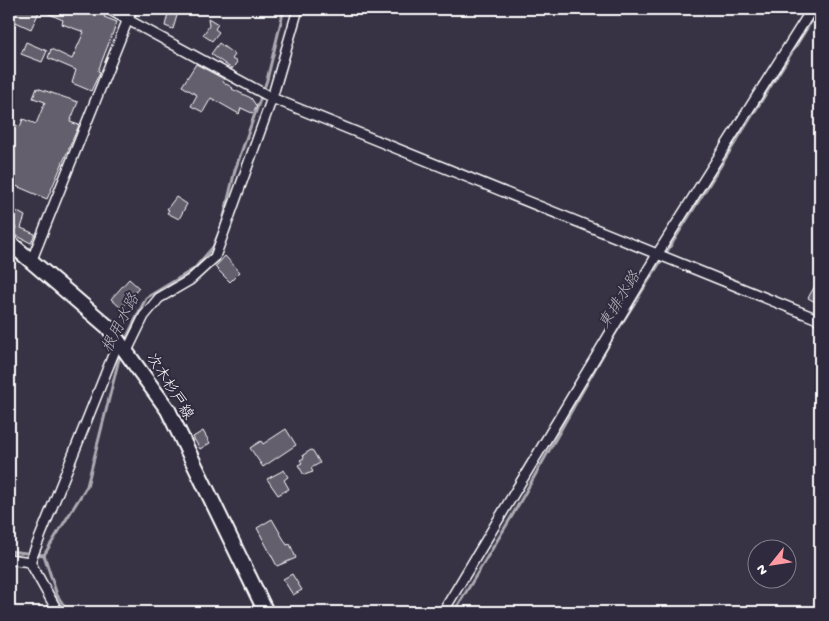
<svg xmlns="http://www.w3.org/2000/svg" width="829" height="621" viewBox="0 0 829 621" font-family="'Gochi Hand','Klee One',sans-serif">
	<style>
		.lines { fill: none; stroke-linecap: round; stroke-linejoin: round }
		.stream { stroke: #adabb2; stroke-width: 3 }
		.building { fill: #635f6d; stroke: #fff }
		.minor-casing { stroke: #fff; stroke-width: 12 }
		.secondary-casing { stroke: #fff; stroke-width: 18 }
		.minor { stroke: #2f2a3d; stroke-width: 9 }
		.secondary { stroke: #2f2a3d; stroke-width: 14 }
		.labels { text-anchor: middle; dominant-baseline: central; stroke-width: 4; stroke-linejoin: round; paint-order: stroke }
		.street-label { font-size: 15px; fill: #fff; stroke: #2f2a3d }
		.water-label { font-size: 16px; font-style: italic; fill: #b4b2b9; stroke: #2f2a3d }
	</style>
	<rect width="100%" height="100%" fill="#373345"/>
	<filter id="ink" filterUnits="userSpaceOnUse"><feTurbulence type="fractalNoise" baseFrequency=".02" numOctaves="2"/><feDisplacementMap in="SourceGraphic" scale="10" xChannelSelector="R" yChannelSelector="G"/><feConvolveMatrix kernelMatrix="1 2 1 2 8 2 1 2 1" color-interpolation-filters="sRGB"/></filter>
	<g filter="url(#ink)">
		<g class="lines">
			<g class="stream">
				<polyline points="124,343 146,298 194,269 213,247 222,225 235,170 267,80 284,9"/>
				<polyline points="9,551 44,555"/>
				<polyline points="68,612 57,595 44,555 87,486 121,351"/>
				<polyline points="454,612 512,516 612,339 819,9"/>
			</g>
		</g>
		<g class="building">
			<polygon points="9,9 99,9 105,15 104,17 117,22 98,71 100,72 91,91 72,83 76,70 48,58 51,49 72,59 84,32 62,24 63,20 40,10 31,29 9,19"/>
			<polygon points="169,9 179,9 173,29 165,26"/>
			<polygon points="208,18 218,24 215,29 219,32 212,41 203,35 209,26"/>
			<polygon points="26,42 47,51 42,62 21,54"/>
			<polygon points="219,43 235,55 232,59 237,62 232,69 211,54"/>
			<polygon points="196,64 224,79 223,82 233,88 232,89 251,98 257,107 252,113 241,108 239,114 211,98 203,112 191,106 197,95 182,86"/>
			<polygon points="37,88 78,102 70,122 79,125 47,199 9,183 9,154 14,141 9,139 9,122 20,127 23,119 36,124 45,102 33,98"/>
			<polygon points="176,197 187,204 179,219 167,213 169,210 167,209"/>
			<polygon points="9,207 25,216 21,228 35,234 31,243 13,234 16,227 9,224"/>
			<polygon points="225,256 240,272 230,282 215,267"/>
			<polygon points="820,277 820,298 817,303 808,298"/>
			<polygon points="129,279 139,288 130,298 132,299 121,308 111,299"/>
			<polygon points="286,429 296,445 263,467 250,448 261,441 263,444"/>
			<polygon points="203,431 210,443 200,449 193,437"/>
			<polygon points="311,450 313,451 320,463 311,468 313,472 304,475 298,465 302,463 300,460 304,458 303,455"/>
			<polygon points="284,470 288,477 284,480 289,489 278,495 267,479"/>
			<polygon points="272,519 287,545 290,544 296,558 277,566 257,528"/>
			<polygon points="292,574 302,590 293,595 283,579"/>
		</g>
		<g class="lines">
			<g class="minor-casing">
				<g id="minor">
					<polyline points="108,9 272,98 820,320"/>
					<polyline points="31,262 132,9"/>
					<polyline points="127,351 144,316 159,298 190,280 215,257 272,98 298,9"/>
					<polyline points="9,559 30,562"/>
					<polyline points="58,612 30,562 119,340"/>
					<polyline points="443,612 658,253 812,9"/>
				</g>
			</g>
			<g class="secondary-casing">
				<polyline id="secondary" points="9,242 108,327 168,410 266,612"/>
			</g>
			<use href="#minor" class="minor"/>
			<use href="#secondary" class="secondary"/>
		</g>
	</g>
	<g class="labels">
		<g class="street-label">
			<text transform="translate(169 387) rotate(58)">次木杉戸線</text>
		</g>
		<g class="water-label">
			<text transform="translate(621 301) rotate(-58)">東排水路</text>
			<text transform="translate(122 324) rotate(-63)">根用水路</text>
		</g>
	</g>
	<rect width="829" height="621" fill="none" stroke="#2f2a3d" stroke-width="30"/>
	<rect x="15" y="15" width="799" height="591" fill="none" stroke="#fff" stroke-width="2" filter="url(#ink)"/>
	<g transform="translate(772 564) rotate(240)"><circle r="24" fill="#2f2a3d" stroke="#827f8b"/>
	<path d="M0-4L9 19L0 12L-9 19Z" fill="#ff9aa2"/>
	<text y="-8" font-size="14" font-weight="bold" text-anchor="middle" fill="#ffffff">N</text>
	</g>
</svg>
